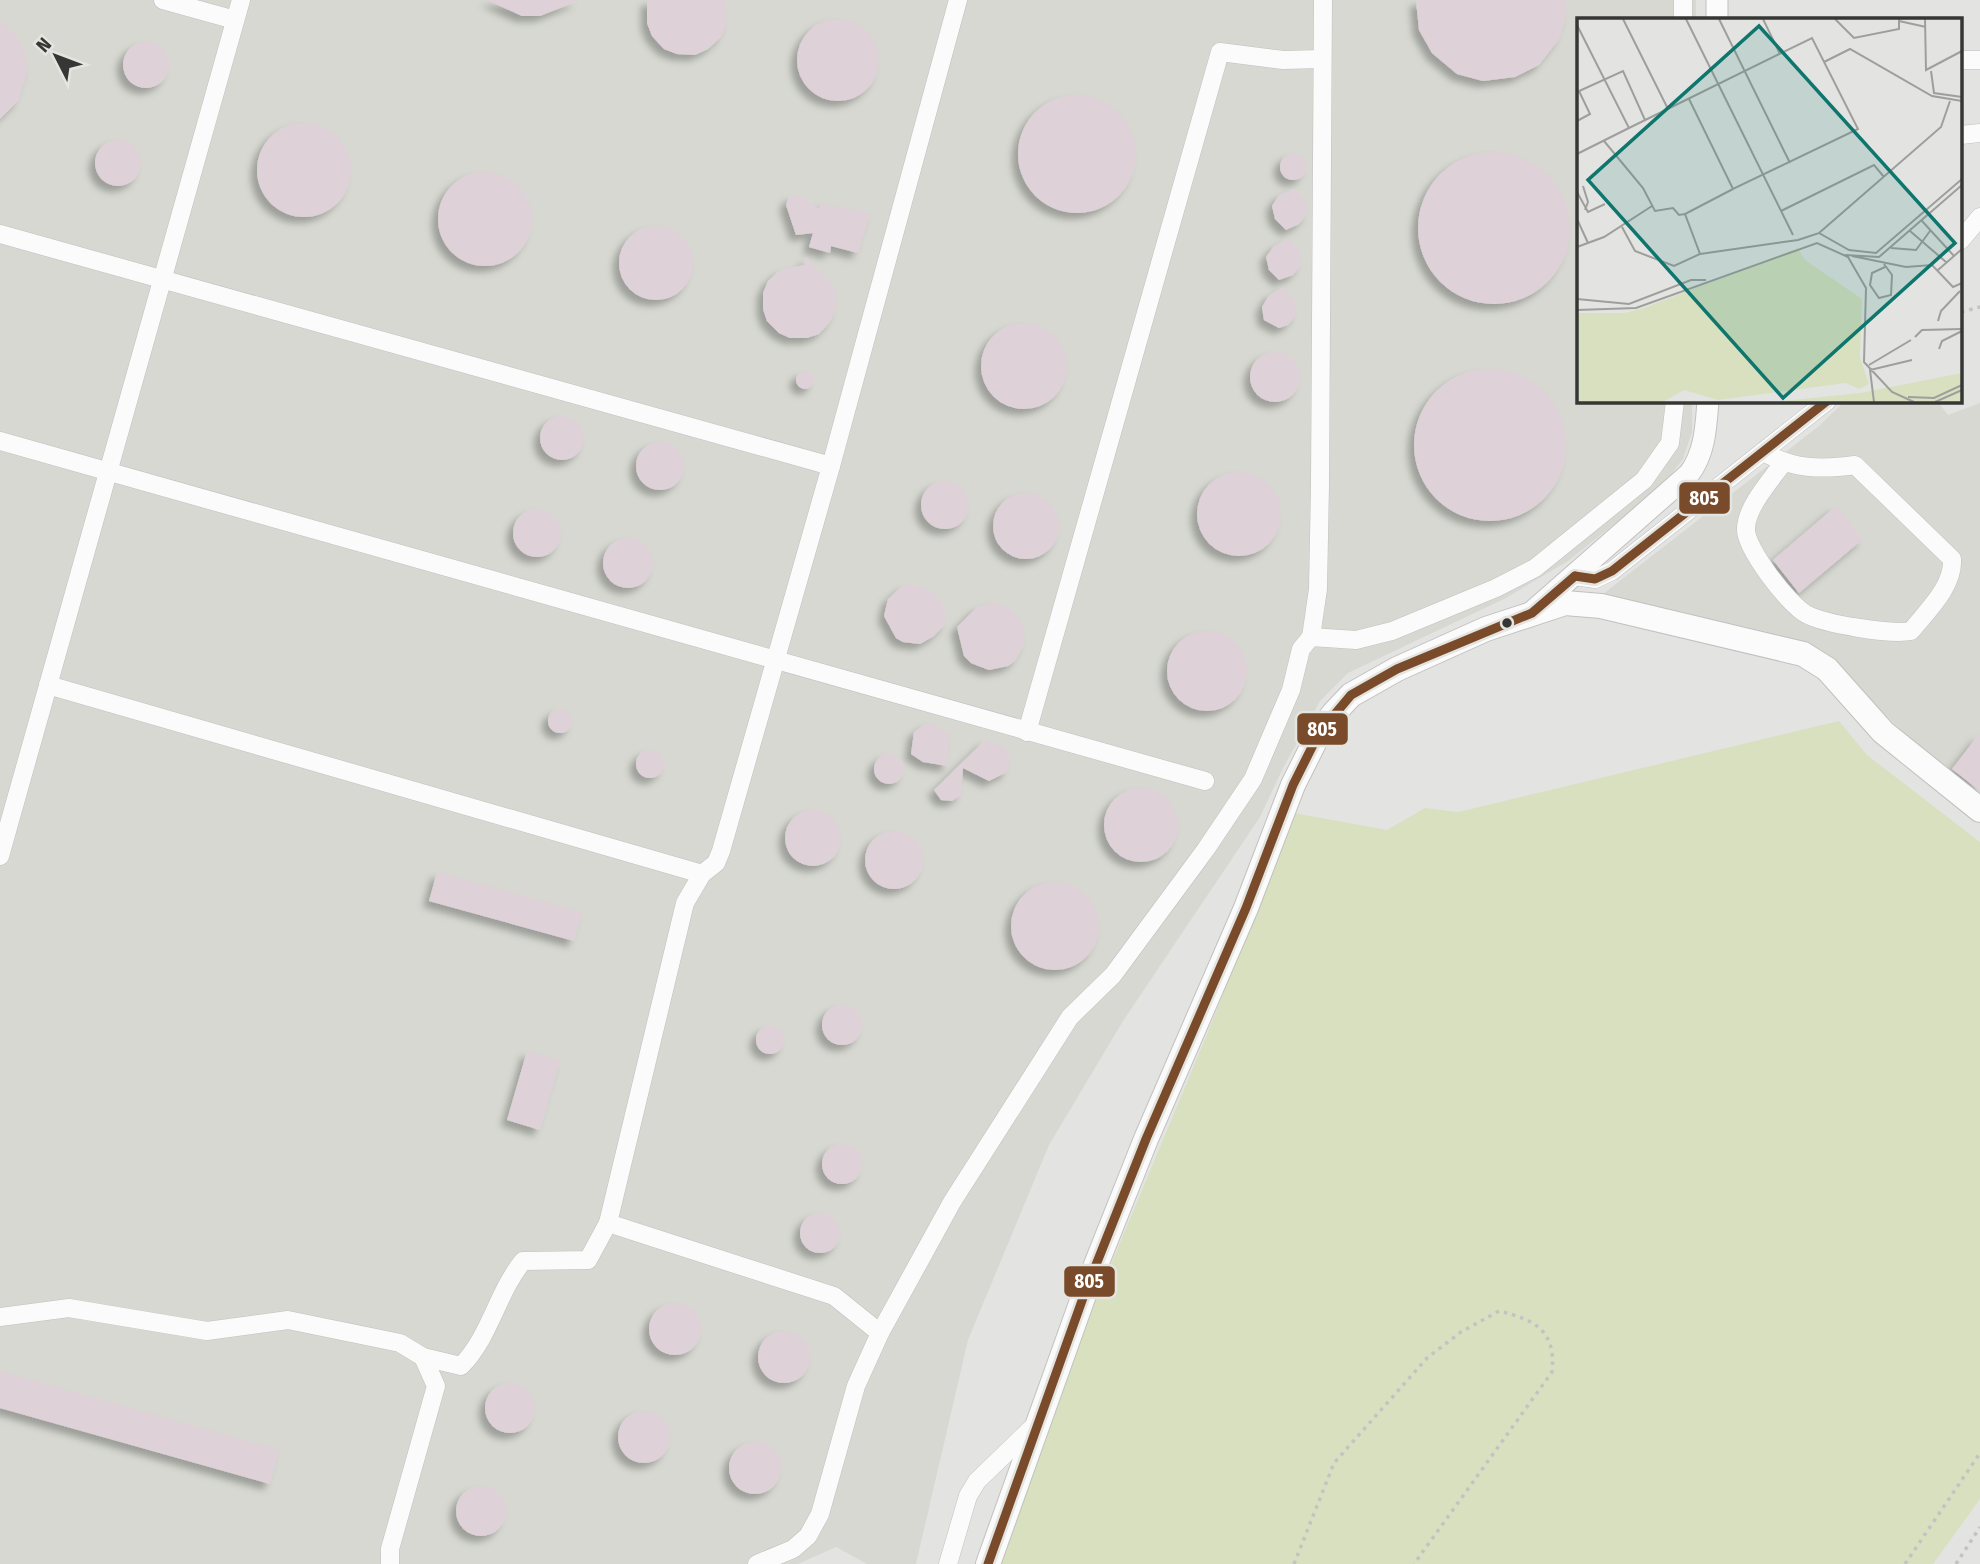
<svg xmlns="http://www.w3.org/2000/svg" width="1980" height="1564" viewBox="0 0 1980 1564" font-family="'Fira Sans Condensed',sans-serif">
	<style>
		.built { fill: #d6d8d1 }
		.green { fill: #d8e0c0 }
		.building { fill: #ded2d8; filter: url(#shadow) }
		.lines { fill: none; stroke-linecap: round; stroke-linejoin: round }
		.minor-casing { stroke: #c1c1c0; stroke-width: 19 }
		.major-casing { stroke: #c1c1c0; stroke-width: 23 }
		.highway-casing { stroke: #c1c1c0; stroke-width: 26 }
		.path { stroke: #c3c3c2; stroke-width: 3.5; stroke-dasharray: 3.5 5; stroke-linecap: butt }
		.minor { stroke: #fbfbfb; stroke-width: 18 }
		.major { stroke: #fbfbfb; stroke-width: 21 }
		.highway { stroke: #fbfbfb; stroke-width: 24 }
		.bus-1-casing { stroke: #e4e5e1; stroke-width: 14 }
		.bus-1 { stroke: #7a4b2a; stroke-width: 9 }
		.bus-dot { fill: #363735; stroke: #e4e5e1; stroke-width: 2.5 }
		.inset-road { fill: none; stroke: #9e9f9d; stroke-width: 2 }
		.view { fill: #0f766e; fill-opacity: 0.15; stroke: #0f766e; stroke-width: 3.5 }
		.inset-edge { fill: none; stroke: #363735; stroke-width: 3.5 }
		.line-badge { stroke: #e4e5e1; stroke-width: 2.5 }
		.badge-label { font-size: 19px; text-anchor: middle; font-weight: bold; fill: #fff }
	</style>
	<defs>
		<filter id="shadow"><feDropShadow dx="-6" dy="6" stdDeviation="3.5" flood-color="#0004"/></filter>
	</defs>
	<rect width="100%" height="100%" fill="#e3e4e2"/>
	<g class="built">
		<polygon points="0,0 1696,0 1696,19 1579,19 1579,401 1692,401 1692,432 1683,459 1662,486 1568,561 1506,598 1348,673 1320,701 1282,770 1260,817 1123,1021 1049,1145 968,1340 916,1564 867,1564 836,1547 798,1564 0,1564"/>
		<polygon points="1845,401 1937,401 1948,415 1980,403 1980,802 1832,666 1603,594 1819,426"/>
	</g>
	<polygon class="green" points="1839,721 1867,755 1980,842 1980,1499 1933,1564 1001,1564 1089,1317 1208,1032 1294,813 1387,830 1425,808 1458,812"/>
	<g class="building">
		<polygon points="487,0 578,0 578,1 540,16 522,16"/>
		<polygon points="647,0 725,0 727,24 721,37 708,49 695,55 677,54 664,49 652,36 647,23"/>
		<polygon points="1416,0 1565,0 1567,13 1559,39 1539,65 1515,77 1483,81 1457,74 1432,53 1419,30"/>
		<circle cx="838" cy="60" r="41"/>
		<polygon points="0,20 15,33 24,50 28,69 18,101 0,119"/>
		<circle cx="146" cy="65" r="23"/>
		<circle cx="1077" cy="154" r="59"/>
		<circle cx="304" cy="170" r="47"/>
		<circle cx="118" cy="163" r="23"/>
		<circle cx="1494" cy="228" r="76"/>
		<circle cx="1293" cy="167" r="13"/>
		<circle cx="485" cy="219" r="47"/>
		<polygon points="1294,189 1305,200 1307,214 1299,224 1286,230 1275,219 1272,206 1279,195"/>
		<polygon points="798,195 819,209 821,203 870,213 858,253 831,246 830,253 809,247 813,233 796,235 786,205 789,197"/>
		<circle cx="656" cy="263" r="37"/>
		<polygon points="1288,239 1299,251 1301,265 1293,275 1279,280 1269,270 1266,257 1274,246"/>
		<polygon points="806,257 831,282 836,294 836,310 830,322 819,334 807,338 790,338 779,333 767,321 763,309 763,293 768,281 780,270 804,265"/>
		<polygon points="1283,288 1295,301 1296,314 1288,325 1279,328 1264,320 1262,307 1269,295"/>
		<circle cx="1024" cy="366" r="43"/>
		<circle cx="1275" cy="377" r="25"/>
		<circle cx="1490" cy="445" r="76"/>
		<circle cx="805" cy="380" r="9"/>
		<circle cx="562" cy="438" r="22"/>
		<circle cx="660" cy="466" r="24"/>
		<circle cx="1239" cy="514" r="42"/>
		<circle cx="945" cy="505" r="24"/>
		<circle cx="1026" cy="526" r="33"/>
		<polygon points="1836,506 1863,539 1799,593 1773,560"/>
		<circle cx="537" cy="533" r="24"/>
		<circle cx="628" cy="563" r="25"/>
		<polygon points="909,584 933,591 943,605 946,623 934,636 920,644 903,642 896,638 884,616 888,599 901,587"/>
		<polygon points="995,603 1004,605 1018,616 1025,633 1024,643 1016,660 1008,666 989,670 971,663 964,656 957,627 977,607"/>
		<circle cx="1207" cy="671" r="40"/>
		<circle cx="560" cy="721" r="12"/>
		<polygon points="932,723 949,734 948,766 923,762 911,754 914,732 925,724"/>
		<polygon points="1980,733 1980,791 1952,769"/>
		<polygon points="984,741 1004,746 1010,759 1007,772 989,781 963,768 961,795 952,801 941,800 934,790"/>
		<circle cx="650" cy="764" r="14"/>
		<circle cx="889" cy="769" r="15"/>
		<circle cx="1141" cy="825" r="37"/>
		<circle cx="813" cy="838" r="28"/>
		<circle cx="894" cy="860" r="29"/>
		<polygon points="437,872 582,912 574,941 429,901"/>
		<circle cx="1055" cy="926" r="44"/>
		<circle cx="842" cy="1025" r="20"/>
		<circle cx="770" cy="1040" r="14"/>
		<polygon points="527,1051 560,1060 540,1130 507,1120"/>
		<circle cx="842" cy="1164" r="20"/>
		<circle cx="820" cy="1233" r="20"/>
		<circle cx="675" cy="1329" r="26"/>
		<circle cx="784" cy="1357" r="26"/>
		<polygon points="0,1371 279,1450 270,1484 0,1408"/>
		<circle cx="510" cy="1408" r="25"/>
		<circle cx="644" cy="1437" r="26"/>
		<circle cx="755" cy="1468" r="26"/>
		<circle cx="481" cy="1511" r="25"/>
	</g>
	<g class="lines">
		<g class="minor-casing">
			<g id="minor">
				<polyline points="163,0 235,20"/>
				<polyline points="1683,19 1683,0"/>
				<polyline points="1961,60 1980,60"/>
				<polyline points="1961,135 1980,133"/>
				<polyline points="0,234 831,466"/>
				<polyline points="1961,240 1980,217"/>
				<polyline points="0,441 1205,781"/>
				<path d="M1763,452C1793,469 1821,470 1855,465L1952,559C1954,586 1927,611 1911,631C1891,635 1824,624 1806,614C1789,605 1744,547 1746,528C1747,506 1771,480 1783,463"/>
				<polyline points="1575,576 1595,579 1612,571 1827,401"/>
				<polyline points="1311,637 1318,589 1320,485 1323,0"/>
				<polyline points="48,685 702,874 716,863 721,851 831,466 958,0"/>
				<polyline points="1027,732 1220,52 1283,60 1322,59"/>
				<polyline points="0,856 241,0"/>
				<polyline points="702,874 685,903 608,1223 834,1296 880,1333 856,1386 820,1514 808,1536 793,1549 757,1564"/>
				<path d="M0,1317L69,1308L207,1331L288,1320L400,1343L423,1357L461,1366C490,1337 497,1293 523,1261L588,1260L608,1223"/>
				<polyline points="880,1333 952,1202 1070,1017 1113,975 1206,849 1253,779 1291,690 1301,649 1311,637 1356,640 1392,631 1496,588 1535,568 1644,480 1670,443 1675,401"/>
				<polyline points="390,1564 390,1549 436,1386 423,1357"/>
				<polyline points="948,1564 968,1496 977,1481 1037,1423"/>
			</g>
		</g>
		<g class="major-casing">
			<g id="major">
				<polyline points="1717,19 1717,0"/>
				<path d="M1533,611L1689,474C1705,453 1706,427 1708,401"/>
			</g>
		</g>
		<g class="highway-casing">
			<polyline id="highway" points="988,1564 1084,1295 1146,1139 1246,908 1293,785 1319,733 1334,713 1351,695 1397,669 1486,629 1565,603 1601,606 1803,654 1827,669 1883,732 1980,810"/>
		</g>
		<g class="path">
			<polyline points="1961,312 1980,307"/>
			<path d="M1294,1564L1334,1463L1427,1358L1461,1332L1499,1311C1536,1320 1556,1331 1552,1372L1414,1564"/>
			<polyline points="1905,1564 1980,1453"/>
			<polyline points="1956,1564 1980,1527"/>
		</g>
		<use href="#minor" class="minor"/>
		<use href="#major" class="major"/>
		<use href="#highway" class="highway"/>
		<g class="bus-1-casing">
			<g id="bus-1">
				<polyline points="1575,576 1595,579 1612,571 1827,401"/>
				<polyline points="988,1564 1084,1295 1146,1139 1246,908 1293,785 1319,733 1351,695 1397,669 1532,613 1575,576"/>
			</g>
		</g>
		<use href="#bus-1" class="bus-1"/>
	</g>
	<circle class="bus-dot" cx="1507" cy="623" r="6"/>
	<g transform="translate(1577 18)">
		<rect width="385" height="385" fill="#e3e4e2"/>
		<path d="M221,230L228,242L285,281L283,339L292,366L282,371L269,365L141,382L107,372L86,384H0V295H47L67,290ZM385,355V384H195L283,375Z" fill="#d8e0c0"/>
		<path class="inset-road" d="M46,1L91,91M109,1L216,217M142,1L213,145M186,1L203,36M258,1L277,20L322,11V1M348,1L349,52L385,33M322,3L349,9M0,7L52,110L0,136M247,44L273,31L355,78L385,83M354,53L357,75L385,79M0,74L46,53L68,102M0,103L13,96L2,73M52,110L235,20L281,111L156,171L112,81M27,123L66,170L78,193L96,190L102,197L108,196M6,168L11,184L8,192M0,174L11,194L28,186M204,193L297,147L307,159M0,201L11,225M345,203L377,238M45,209L58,233L97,248L123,236L108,196L156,171M333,213L369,244M242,215L364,109L373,83M0,229L27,219L75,188M314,230L339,232L353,213M123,236L221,222L242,215L272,232L299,235L385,161M268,237L302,239L385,167M275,238L329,249L355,247L376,269L385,265M307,246L315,257L314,277L302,280L293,267L295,255L308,249M361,252L385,231M0,281L52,286L114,262H129M0,292L59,290L240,225L271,239L289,270L287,344L315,374L337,384M361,303L364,293L383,273M338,319L345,312L385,311M362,331L365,323L385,313M292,347L334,322M331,379L357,380L385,367M297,384L293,352L335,342M358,384L385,372"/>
		<path class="view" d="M182,8L378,225L206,380L11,162Z"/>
		<rect width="385" height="385" class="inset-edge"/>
	</g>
	<g class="line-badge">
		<rect x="1678" y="481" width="53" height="34" rx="7" fill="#7a4b2a"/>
		<rect x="1296" y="712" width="53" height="34" rx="7" fill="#7a4b2a"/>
		<rect x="1063" y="1265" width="53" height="33" rx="7" fill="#7a4b2a"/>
	</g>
	<g class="badge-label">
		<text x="1704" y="505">805</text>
		<text x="1322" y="736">805</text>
		<text x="1089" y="1288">805</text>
	</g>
	<g transform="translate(56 56) rotate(312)" stroke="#e4e5e1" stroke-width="5" paint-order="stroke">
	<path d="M0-5L12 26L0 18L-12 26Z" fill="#363735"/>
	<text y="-10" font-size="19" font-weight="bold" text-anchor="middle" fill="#363735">N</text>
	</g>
</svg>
